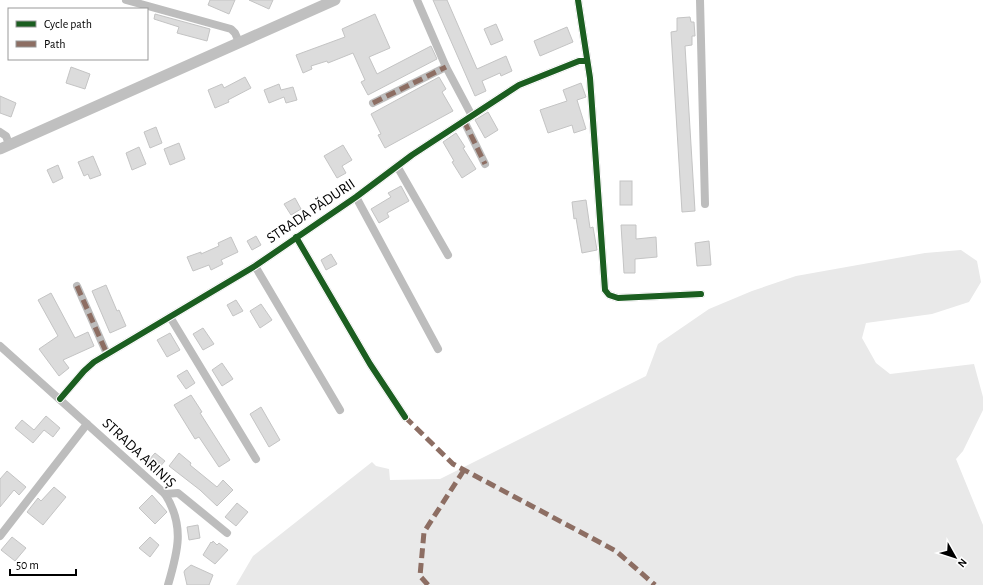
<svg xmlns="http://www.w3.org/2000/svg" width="983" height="585" viewBox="0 0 983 585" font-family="'Alegreya Sans',sans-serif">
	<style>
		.green { fill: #e9e9e9 }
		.building { fill: #dcdcdc; stroke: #c4c4c4 }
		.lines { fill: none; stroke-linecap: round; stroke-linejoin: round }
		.minor { stroke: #bdbdbd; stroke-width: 8 }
		.secondary { stroke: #c0c0c0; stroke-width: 11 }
		.quiet { stroke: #8d6e63; stroke-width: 5; stroke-dasharray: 10 5; stroke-linecap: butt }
		.cycleway-casing { stroke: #fff; stroke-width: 8 }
		.cycleway { stroke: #1b5e20; stroke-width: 6 }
		.labels { text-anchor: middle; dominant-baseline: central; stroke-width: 3; stroke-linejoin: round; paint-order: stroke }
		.street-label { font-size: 15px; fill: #000; stroke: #fff }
	</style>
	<rect width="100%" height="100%" fill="#fff"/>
	<polygon class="green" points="961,250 977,261 981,282 969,302 932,314 866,323 862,338 876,363 890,374 974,364 983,397 983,410 963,451 956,459 983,525 983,585 236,585 253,556 372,462 376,466 389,469 390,480 440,479 646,376 658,344 709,309 752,291 796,276 925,253"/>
	<g class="building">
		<polygon points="210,0 235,0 229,14 208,5"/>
		<polygon points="249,0 273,0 269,9"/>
		<polygon points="433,0 447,0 477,69 506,56 512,71 501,76 500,73 482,81 486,91 475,96"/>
		<polygon points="155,14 210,29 207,41 177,33 179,27 154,19"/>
		<polygon points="375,14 390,48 369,57 377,74 431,46 437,59 368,95 361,82 365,80 353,53 328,63 327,61 311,66 312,69 303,73 296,55 345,37 342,29"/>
		<polygon points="690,17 691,22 694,22 695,36 692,36 692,45 685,46 695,211 682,212 671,32 677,31 677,18"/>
		<polygon points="496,24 503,40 491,45 484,29"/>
		<polygon points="567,27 573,42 540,56 534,41"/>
		<polygon points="71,67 90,74 85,89 66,83"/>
		<polygon points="245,77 251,88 228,100 229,102 215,108 208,90 222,84 224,88"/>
		<polygon points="439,77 446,89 442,92 453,111 385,148 378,135 381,134 371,114"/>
		<polygon points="581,83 586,97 577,100 586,129 574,133 572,125 548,133 540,110 567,101 563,90"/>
		<polygon points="279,84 281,90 293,87 297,100 286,103 284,97 269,103 264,90"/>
		<polygon points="0,96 16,103 11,117 0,113"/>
		<polygon points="488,112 498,130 485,138 475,120"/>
		<polygon points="156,127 162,143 150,148 144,132"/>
		<polygon points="456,133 465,147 463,148 476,169 462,178 452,162 454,161 443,142"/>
		<polygon points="179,143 185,159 170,165 164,149"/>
		<polygon points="343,145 352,160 342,166 346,173 337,178 324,156"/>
		<polygon points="139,147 146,164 132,170 126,153"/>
		<polygon points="93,156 101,175 90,179 88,174 84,176 78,162"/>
		<polygon points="58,165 63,178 53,183 47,170"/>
		<rect x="620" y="181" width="12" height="24"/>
		<polygon points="401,186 409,201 387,213 389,217 379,223 371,209 391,197 388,193"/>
		<polygon points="295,198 301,209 291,215 284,204"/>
		<polygon points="586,200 590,228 593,227 597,250 582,253 576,218 574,219 572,202"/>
		<polygon points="621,225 636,225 636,239 656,237 657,257 635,259 635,273 624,273"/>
		<polygon points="256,236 261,245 252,250 247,241"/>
		<polygon points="231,237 238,252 221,260 223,264 211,270 209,265 193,271 187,257 201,252 201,254 219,246 218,243"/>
		<polygon points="709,241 711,265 697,266 695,243"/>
		<polygon points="331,254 337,264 326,270 321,260"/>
		<polygon points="106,285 117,311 119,310 126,326 110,333 92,291"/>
		<polygon points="51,293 75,338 88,332 94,346 63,360 69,368 59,376 39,349 58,336 38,300"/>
		<polygon points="236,300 243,311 233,316 227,305"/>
		<polygon points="261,304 272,320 260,328 250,311"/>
		<polygon points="203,328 214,344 203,350 193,334"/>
		<polygon points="170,333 180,350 167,357 157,340"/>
		<polygon points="222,363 233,379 222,386 212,370"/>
		<polygon points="187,370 195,383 186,389 177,376"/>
		<polygon points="191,395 202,412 200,413 230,460 219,467 199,437 195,439 174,405"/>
		<polygon points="261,407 280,440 269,447 250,414"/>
		<polygon points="46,416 60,428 53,437 44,430 33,443 15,428 22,420 34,430"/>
		<polygon points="155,453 165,461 157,470 147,462"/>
		<polygon points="179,453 191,463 190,465 217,487 223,480 233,490 217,506 200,490 169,466"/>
		<polygon points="7,471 26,487 19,495 14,490 0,507 0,479"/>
		<polygon points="54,487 66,497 43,525 27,512 38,498 41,501"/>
		<polygon points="152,495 167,512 155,524 139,508"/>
		<polygon points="237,503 248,512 236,526 225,517"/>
		<polygon points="198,525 200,538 189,540 187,527"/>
		<polygon points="12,537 26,548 15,561 1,550"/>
		<polygon points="150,537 159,545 150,557 139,548"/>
		<polygon points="213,541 217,545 219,543 228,550 215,564 203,555 211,542 212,543"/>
		<polygon points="191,565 213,575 209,585 187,585 184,572 185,570"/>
	</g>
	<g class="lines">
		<g class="minor">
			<polyline points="126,0 231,29 235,33 239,42"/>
			<polyline points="417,0 446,67 472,116"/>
			<polyline points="578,0 590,78 605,290 609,295 618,298 701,294"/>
			<polyline points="700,0 705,204"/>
			<polyline points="373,103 446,67"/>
			<polyline points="464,121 485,164"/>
			<polyline points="0,132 6,136 9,144"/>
			<polyline points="397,166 448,255"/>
			<polyline points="356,197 438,349"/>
			<polyline points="296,237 370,364 405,417"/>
			<polyline points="255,266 340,410"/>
			<polyline points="77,286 107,354"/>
			<polyline points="170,317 256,459"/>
			<path d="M0,346L165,494C185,526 178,551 168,585"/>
			<polyline points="60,399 84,371 94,362 255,266 356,197 412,155 519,85 579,61 587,61"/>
			<polyline points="165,494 178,493 227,533"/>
			<polyline points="0,536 87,424"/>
		</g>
		<polyline class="secondary" points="0,149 335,0"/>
		<g class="quiet">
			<polyline points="373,103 446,67"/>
			<polyline points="464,121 485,164"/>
			<polyline points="77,286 107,354"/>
			<polyline points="405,417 453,464 616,551 655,585"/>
			<polyline points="428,585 420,576 424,532 464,470"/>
		</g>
		<g class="cycleway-casing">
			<g id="cycleway">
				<polyline points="578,0 590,78 605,290 609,295 618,298 701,294"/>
				<polyline points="296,237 370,364 405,417"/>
				<polyline points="60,399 84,371 94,362 255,266 356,197 412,155 519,85 579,61 587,61"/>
			</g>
		</g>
		<use href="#cycleway" class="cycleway"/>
	</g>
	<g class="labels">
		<g class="street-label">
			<text transform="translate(311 211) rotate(-34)">STRADA PĂDURII</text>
			<text transform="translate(139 453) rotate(43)">STRADA ARINIȘ</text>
		</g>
	</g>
	<rect x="8" y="8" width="140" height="52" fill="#ffffff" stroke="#999999"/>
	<rect x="16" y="21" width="20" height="6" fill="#1b5e20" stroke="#999999"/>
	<text x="44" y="28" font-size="12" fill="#000000">Cycle path</text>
	<rect x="16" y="41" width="20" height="6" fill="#8d6e63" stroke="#999999"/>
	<text x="44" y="48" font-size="12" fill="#000000">Path</text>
	<g transform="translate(955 557) rotate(129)" stroke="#ffffff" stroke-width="3" paint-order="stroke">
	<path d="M0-3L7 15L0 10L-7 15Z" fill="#000000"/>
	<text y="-6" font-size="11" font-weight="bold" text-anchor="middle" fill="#000000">N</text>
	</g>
	<path d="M10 569v6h66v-6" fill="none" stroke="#000000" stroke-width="2"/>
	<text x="16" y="569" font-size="12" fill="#000000" stroke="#ffffff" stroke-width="3" paint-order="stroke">50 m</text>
</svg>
